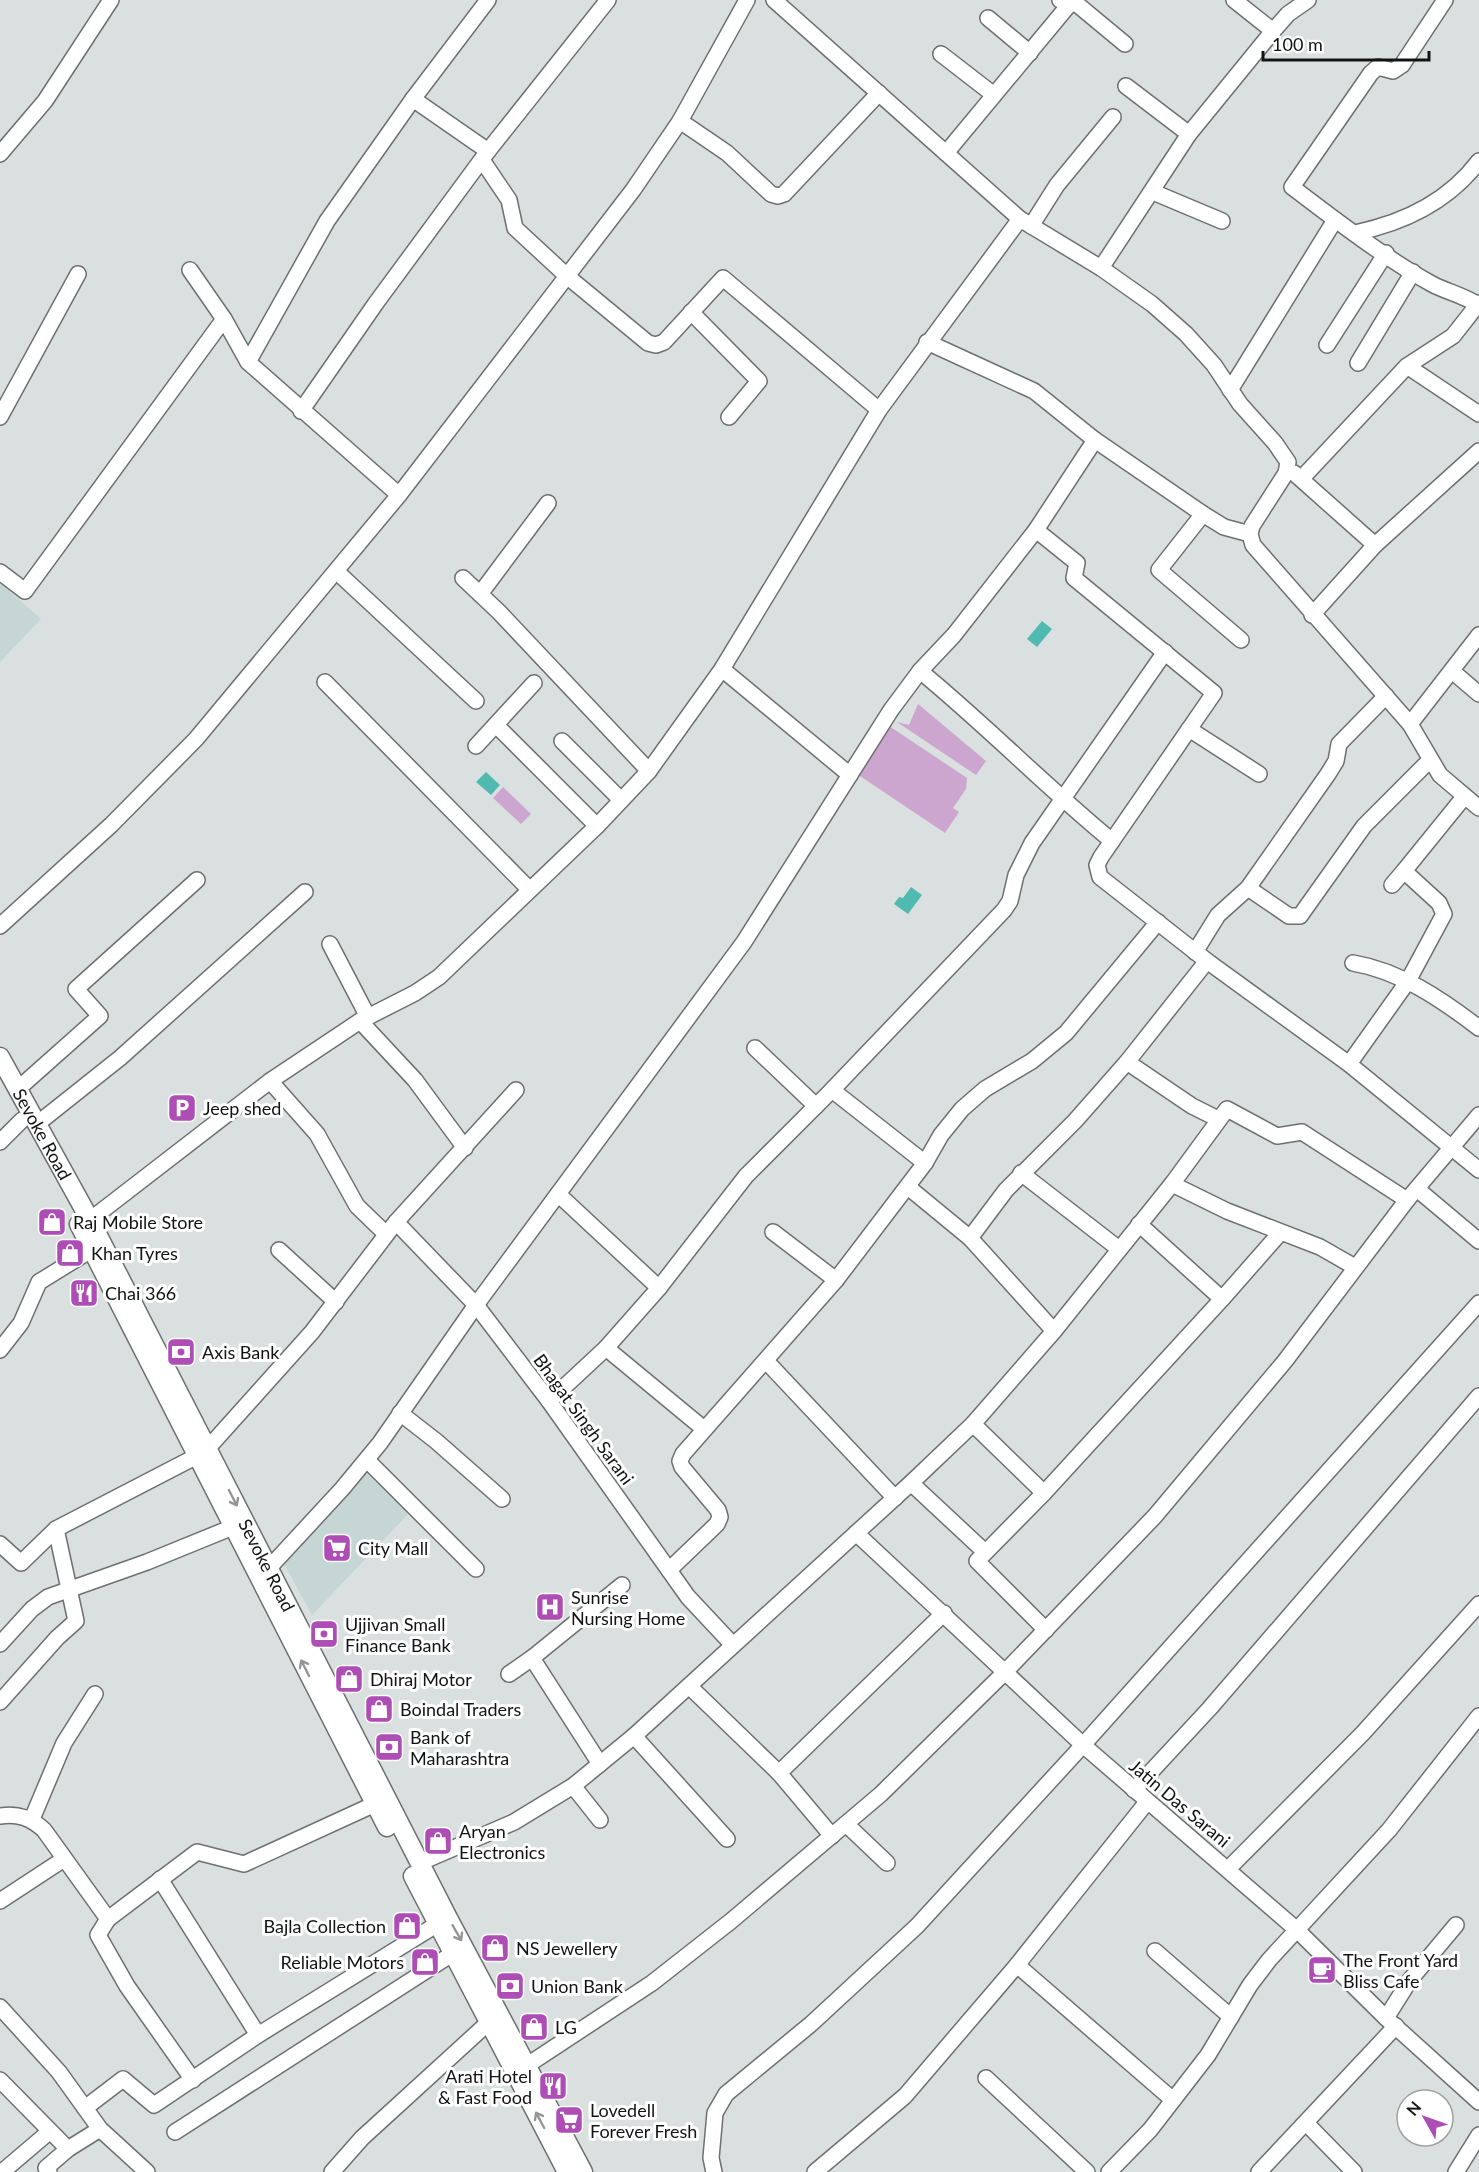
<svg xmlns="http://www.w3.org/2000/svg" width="1479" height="2172" viewBox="0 0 1479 2172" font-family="Lato,sans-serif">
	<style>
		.built { fill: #c6d6d4 }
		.green { fill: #cca6cf }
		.water { fill: #50b9b0 }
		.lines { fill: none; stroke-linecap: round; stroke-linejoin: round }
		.minor-casing { stroke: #6b7170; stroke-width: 18 }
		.major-casing { stroke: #6b7170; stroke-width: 21 }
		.minor { stroke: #fff; stroke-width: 15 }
		.major { stroke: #fff; stroke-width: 18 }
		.oneway { stroke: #949595 }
		.labels { text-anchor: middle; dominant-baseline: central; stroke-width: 6; stroke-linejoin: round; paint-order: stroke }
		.poi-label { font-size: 18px; fill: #121413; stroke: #fff; text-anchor: start }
		.street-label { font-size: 18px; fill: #121413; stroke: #fff }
	</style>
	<rect width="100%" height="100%" fill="#dae0df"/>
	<g class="built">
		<polygon points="0,583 41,619 0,662"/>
		<polygon points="369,1469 411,1511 312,1615 283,1562"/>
	</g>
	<g class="green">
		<polygon points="918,704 986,761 976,775 897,722 909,725"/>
		<polygon points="889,726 967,778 966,789 953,808 959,812 945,833 857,774"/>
		<polygon points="503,787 531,814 521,824 493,798"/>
	</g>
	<g class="water">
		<polygon points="1042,621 1052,629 1037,647 1027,639"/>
		<polygon points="486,772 500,785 491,795 476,782"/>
		<polygon points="911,887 922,895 908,914 894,904 899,897 903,898"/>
	</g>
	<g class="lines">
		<g class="minor-casing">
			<g id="minor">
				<polyline points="774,0 1020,219 1101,268 1152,304 1186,334 1214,365 1240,404 1275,443 1288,462 1286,473 1252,526 1250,534 1253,545 1410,724 1440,775 1479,808"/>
				<polyline points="1060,0 1078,5 1125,44"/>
				<polyline points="1234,0 1273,31"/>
				<path d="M1445,0L1402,65L1393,71L1378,67L1371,73L1292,187C1334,219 1386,259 1432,284C1447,292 1463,295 1478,305"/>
				<polyline points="988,18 1030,53"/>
				<polyline points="941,54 994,95"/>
				<polyline points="1126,86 1189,134"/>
				<polyline points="413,99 488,151"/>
				<polyline points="680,121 727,153 771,194 778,196 784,194 879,93"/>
				<polyline points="946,153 1073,0"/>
				<polyline points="0,154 45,101 111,0"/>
				<polyline points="482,160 509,200 515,228 568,277 648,343 656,345 664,342 723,278 879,410"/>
				<polyline points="1153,192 1222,221"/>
				<polyline points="1031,226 1057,185 1113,117"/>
				<path d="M1355,233C1403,223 1449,201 1479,161"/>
				<polyline points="1101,268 1189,134 1273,31 1288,14 1308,0"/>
				<polyline points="190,270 224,319 248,362"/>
				<polyline points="691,312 759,381 729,417"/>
				<polyline points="927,342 1034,391 1095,440 1203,514 1224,527 1250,534"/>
				<polyline points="1327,345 1386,253"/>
				<polyline points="1358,363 1413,272"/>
				<polyline points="1407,366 1479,414"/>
				<polyline points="1230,390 1335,220"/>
				<polyline points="301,411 376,303 488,151 608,0"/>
				<polyline points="0,417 78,274"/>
				<polyline points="1294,473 1375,545"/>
				<polyline points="1302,478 1407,366 1453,336 1479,303"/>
				<polyline points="399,495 248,362 327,221 413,99 488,0"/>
				<polyline points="1203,514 1159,570 1241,640"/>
				<polyline points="1036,530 1077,563 1074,578 1214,693 1101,857 1097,865 1100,877 1207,961 1349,1064 1479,1170"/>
				<polyline points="336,571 476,701"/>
				<polyline points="0,572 25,591 224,319"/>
				<polyline points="463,578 499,612 649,771"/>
				<polyline points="480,594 548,503"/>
				<polyline points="1312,615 1375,545 1479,451"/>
				<polyline points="722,669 850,775"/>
				<path d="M920,671C986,725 1046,787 1112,841"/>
				<polyline points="1452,671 1479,694"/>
				<polyline points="325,682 529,889"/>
				<polyline points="1410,724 1479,635"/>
				<polyline points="496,725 597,826"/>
				<polyline points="1189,729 1259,774"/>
				<polyline points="562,741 621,800"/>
				<polyline points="476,746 534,683"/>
				<polyline points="1392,885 1404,871"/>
				<polyline points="1248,888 1289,916 1300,916 1364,826 1430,760"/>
				<polyline points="0,926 111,825 196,739 399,495 633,190 680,121 747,0"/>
				<polyline points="330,944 368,1017"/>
				<polyline points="1195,952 1218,915 1248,888 1328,774 1336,761 1339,744 1386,696"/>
				<path d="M1353,963C1400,971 1441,999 1479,1028"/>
				<polyline points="360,1021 415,1080 465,1148"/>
				<polyline points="755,1048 816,1106"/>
				<polyline points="1127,1062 1192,1106 1218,1119"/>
				<polyline points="1349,1064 1408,981 1444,914 1439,903 1404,871 1464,797"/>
				<polyline points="270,1081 317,1134 357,1206 386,1234"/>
				<polyline points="19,1088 100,1016 76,989 197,880"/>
				<polyline points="832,1090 925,1163"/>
				<polyline points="37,1124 120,1058 305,892"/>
				<polyline points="0,1142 22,1120"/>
				<polyline points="1021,1173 1119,1249"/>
				<polyline points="1172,1184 1227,1211 1320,1247 1355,1267"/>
				<polyline points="908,1187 970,1238 1054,1331"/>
				<polyline points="1417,1189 1479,1241"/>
				<polyline points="558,1194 659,1288"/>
				<polyline points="90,1220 270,1081 360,1021 415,993 439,977 597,826 649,771 722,669 879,410 1020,219"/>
				<polyline points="396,1222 476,1305 549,1401 688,1597 733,1645"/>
				<polyline points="773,1232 836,1280"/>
				<polyline points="970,1238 1006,1190 1075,1121 1127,1062 1207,961"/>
				<polyline points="279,1250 336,1302"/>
				<polyline points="1222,1299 1280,1233"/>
				<polyline points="606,1348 704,1429"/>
				<polyline points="0,1350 21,1323 39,1282 91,1250"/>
				<polyline points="767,1362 895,1498"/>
				<polyline points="549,1401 606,1348 659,1288 746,1176 832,1090 1004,910 1010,901 1016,875 1032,843 1165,652"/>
				<polyline points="400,1413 436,1441 502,1499"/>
				<polyline points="973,1424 1044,1493"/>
				<polyline points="208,1448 312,1332 396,1222 516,1090"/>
				<polyline points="367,1460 476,1569"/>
				<polyline points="911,1483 985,1552"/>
				<polyline points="856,1533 1083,1745 1297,1930 1386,2018 1479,2102"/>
				<polyline points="0,1544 21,1563 56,1529 197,1456"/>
				<polyline points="269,1568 342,1489 380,1443 476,1305 744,942 891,710 920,671 954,635 1036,530 1095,440"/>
				<polyline points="669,1570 717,1524 720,1517 718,1510 682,1467 680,1461 683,1454 836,1280 925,1163 941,1135 962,1109 985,1089 1032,1061 1066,1033 1158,922"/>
				<polyline points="1046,1630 977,1561 1044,1493 1222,1299 1139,1224"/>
				<polyline points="0,1644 32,1609 48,1597 147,1562 233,1527"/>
				<polyline points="509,1674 532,1658"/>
				<polyline points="689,1686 779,1773 832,1836"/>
				<polyline points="0,1702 57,1638 76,1621 56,1529"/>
				<polyline points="634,1736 727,1839"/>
				<polyline points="600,1764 532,1658 622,1585"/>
				<polyline points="779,1773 944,1613"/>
				<polyline points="573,1786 600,1820"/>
				<polyline points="1134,1790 1210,1708 1479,1396"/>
				<path d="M0,1816C18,1813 31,1818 44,1830L108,1919L197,1852L244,1864L375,1804"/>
				<polyline points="32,1819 64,1743 95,1694"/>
				<polyline points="846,1824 887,1863"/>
				<polyline points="419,1863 514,1822 573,1786 634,1736 911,1483 973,1424 1054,1331 1172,1184 1227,1109 1277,1136 1302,1132 1407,1200"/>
				<polyline points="1228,1869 1363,1733 1479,1604"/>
				<polyline points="160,1879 258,2035"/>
				<polyline points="0,1901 64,1859"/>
				<polyline points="108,1919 98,1935 127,1986 193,2080"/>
				<polyline points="1155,1951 1231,2017"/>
				<polyline points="1017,1965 1173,2100"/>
				<polyline points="0,2007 59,2072 100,2129 147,2172"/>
				<polyline points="1386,2018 1410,1980 1456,1925"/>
				<polyline points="526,2066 652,1983 731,1921 881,1794 1004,1673 1155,1516 1285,1361 1407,1200 1479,1115"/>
				<polyline points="986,2078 1087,2172"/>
				<polyline points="0,2080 68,2149"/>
				<polyline points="85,2108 123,2079 154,2105 258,2035 436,1925"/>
				<polyline points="1306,2123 1354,2172"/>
				<polyline points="175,2132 452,1954"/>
				<polyline points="2,2172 49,2132"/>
				<polyline points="49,2172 46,2168 68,2149 100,2129"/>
				<polyline points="332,2172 362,2138 488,2023"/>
				<polyline points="714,2172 711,2158 715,2113 726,2094 811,2024 917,1926 1083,1745 1479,1303"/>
				<polyline points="815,2172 905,2096 1017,1965 1147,1802"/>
				<polyline points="1109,2172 1150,2130 1208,2055 1250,1985 1269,1960 1389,1830 1479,1716"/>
				<polyline points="1259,2172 1396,2026"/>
				<polyline points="1456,2172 1479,2135"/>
			</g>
		</g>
		<g class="major-casing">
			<g id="major">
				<path id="s1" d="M0,1057L90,1220L448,1918L583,2172"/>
				<polyline points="79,1224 387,1827"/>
				<polyline points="413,1876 567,2172"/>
			</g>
		</g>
		<use href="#minor" class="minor"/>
		<use href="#major" class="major"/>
	</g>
	<defs><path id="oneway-shaft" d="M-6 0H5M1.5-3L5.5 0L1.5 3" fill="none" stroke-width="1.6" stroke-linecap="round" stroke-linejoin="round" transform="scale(1.5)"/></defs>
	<g class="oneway">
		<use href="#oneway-shaft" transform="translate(233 1498) rotate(63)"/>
		<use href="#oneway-shaft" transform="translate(305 1668) rotate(-117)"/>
		<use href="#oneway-shaft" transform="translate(457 1933) rotate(60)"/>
		<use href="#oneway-shaft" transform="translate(540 2120) rotate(-118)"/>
	</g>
	<defs>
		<g id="parking-square" transform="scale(1.5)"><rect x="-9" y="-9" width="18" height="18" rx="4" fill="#ad4db5" stroke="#fff"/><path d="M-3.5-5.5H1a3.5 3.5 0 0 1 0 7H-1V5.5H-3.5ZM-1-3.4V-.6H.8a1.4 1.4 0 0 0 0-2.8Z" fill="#fff"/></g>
		<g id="shop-square" transform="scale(1.5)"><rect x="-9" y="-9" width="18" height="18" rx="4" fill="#ad4db5" stroke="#fff"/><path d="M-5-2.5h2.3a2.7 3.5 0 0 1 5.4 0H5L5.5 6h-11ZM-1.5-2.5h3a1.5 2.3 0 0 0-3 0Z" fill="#fff"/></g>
		<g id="restaurant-square" transform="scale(1.5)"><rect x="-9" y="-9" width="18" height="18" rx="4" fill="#ad4db5" stroke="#fff"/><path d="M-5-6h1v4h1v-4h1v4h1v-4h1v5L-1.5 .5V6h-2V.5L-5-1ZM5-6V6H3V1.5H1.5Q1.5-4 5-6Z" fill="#fff"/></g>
		<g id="bank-square" transform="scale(1.5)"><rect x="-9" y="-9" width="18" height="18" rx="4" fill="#ad4db5" stroke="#fff"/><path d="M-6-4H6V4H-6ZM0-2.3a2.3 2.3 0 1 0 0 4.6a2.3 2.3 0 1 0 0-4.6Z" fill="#fff"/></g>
		<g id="supermarket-square" transform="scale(1.5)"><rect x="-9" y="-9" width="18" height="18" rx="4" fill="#ad4db5" stroke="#fff"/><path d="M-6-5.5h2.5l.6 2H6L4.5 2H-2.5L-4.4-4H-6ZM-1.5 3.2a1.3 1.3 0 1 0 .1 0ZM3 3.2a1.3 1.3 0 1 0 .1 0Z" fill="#fff"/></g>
		<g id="hospital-square" transform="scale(1.5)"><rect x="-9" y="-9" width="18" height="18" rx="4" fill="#ad4db5" stroke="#fff"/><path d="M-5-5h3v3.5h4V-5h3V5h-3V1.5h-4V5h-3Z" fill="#fff"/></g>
		<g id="cafe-square" transform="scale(1.5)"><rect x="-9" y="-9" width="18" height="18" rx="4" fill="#ad4db5" stroke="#fff"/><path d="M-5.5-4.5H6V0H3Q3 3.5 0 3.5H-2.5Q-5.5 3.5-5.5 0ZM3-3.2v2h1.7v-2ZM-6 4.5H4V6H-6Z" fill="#fff"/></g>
	</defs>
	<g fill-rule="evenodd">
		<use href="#parking-square" x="182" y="1108"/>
		<use href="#shop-square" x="52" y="1222"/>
		<use href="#shop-square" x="70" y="1253"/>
		<use href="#restaurant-square" x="84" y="1293"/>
		<use href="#bank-square" x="181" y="1352"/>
		<use href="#supermarket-square" x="337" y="1548"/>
		<use href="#hospital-square" x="550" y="1607"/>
		<use href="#bank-square" x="324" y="1634"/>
		<use href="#shop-square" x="349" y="1679"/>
		<use href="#shop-square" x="379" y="1709"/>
		<use href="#bank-square" x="389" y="1747"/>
		<use href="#shop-square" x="438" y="1841"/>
		<use href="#shop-square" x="407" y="1926"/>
		<use href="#shop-square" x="495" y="1948"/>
		<use href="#shop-square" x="425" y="1962"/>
		<use href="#cafe-square" x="1322" y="1970"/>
		<use href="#bank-square" x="510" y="1986"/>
		<use href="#shop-square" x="534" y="2027"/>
		<use href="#restaurant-square" x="553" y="2086"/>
		<use href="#supermarket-square" x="569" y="2120"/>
	</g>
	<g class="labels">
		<g class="poi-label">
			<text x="203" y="1108">Jeep shed</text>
			<text x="73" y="1222">Raj Mobile Store</text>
			<text x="91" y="1253">Khan Tyres</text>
			<text x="105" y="1293">Chai 366</text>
			<text x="202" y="1352">Axis Bank</text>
			<text x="358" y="1548">City Mall</text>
			<text x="571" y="1597">Sunrise<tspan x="571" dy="21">Nursing Home</tspan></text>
			<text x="345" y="1624">Ujjivan Small<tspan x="345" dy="21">Finance Bank</tspan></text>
			<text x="370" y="1679">Dhiraj Motor</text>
			<text x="400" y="1709">Boindal Traders</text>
			<text x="410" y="1737">Bank of<tspan x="410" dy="21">Maharashtra</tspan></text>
			<text x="459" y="1831">Aryan<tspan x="459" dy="21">Electronics</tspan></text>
			<text x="386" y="1926" text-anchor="end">Bajla Collection</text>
			<text x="516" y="1948">NS Jewellery</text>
			<text x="1343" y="1960">The Front Yard<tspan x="1343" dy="21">Bliss Cafe</tspan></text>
			<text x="404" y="1962" text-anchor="end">Reliable Motors</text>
			<text x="531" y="1986">Union Bank</text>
			<text x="555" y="2027">LG</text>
			<text x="532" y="2076" text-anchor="end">Arati Hotel<tspan x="532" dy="21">&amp; Fast Food</tspan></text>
			<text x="590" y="2110">Lovedell<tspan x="590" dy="21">Forever Fresh</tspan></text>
		</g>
		<g class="street-label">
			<text stroke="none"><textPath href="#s1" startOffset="88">Sevoke Road</textPath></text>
			<text transform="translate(584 1419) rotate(54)">Bhagat Singh Sarani</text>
			<text stroke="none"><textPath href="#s1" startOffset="574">Sevoke Road</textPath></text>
			<text transform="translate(1180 1803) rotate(40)">Jatin Das Sarani</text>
		</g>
	</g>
	<g transform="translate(1425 2118) rotate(310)"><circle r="28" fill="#ffffff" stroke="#a0a1a1" stroke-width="1.5"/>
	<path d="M0-4.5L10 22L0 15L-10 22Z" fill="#ad4db5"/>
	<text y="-9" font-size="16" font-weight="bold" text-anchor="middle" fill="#121413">N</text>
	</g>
	<path d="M1263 51v9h166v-9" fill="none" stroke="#121413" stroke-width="3"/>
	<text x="1272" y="51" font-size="18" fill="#121413" stroke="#ffffff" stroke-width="4.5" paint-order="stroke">100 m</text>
</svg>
